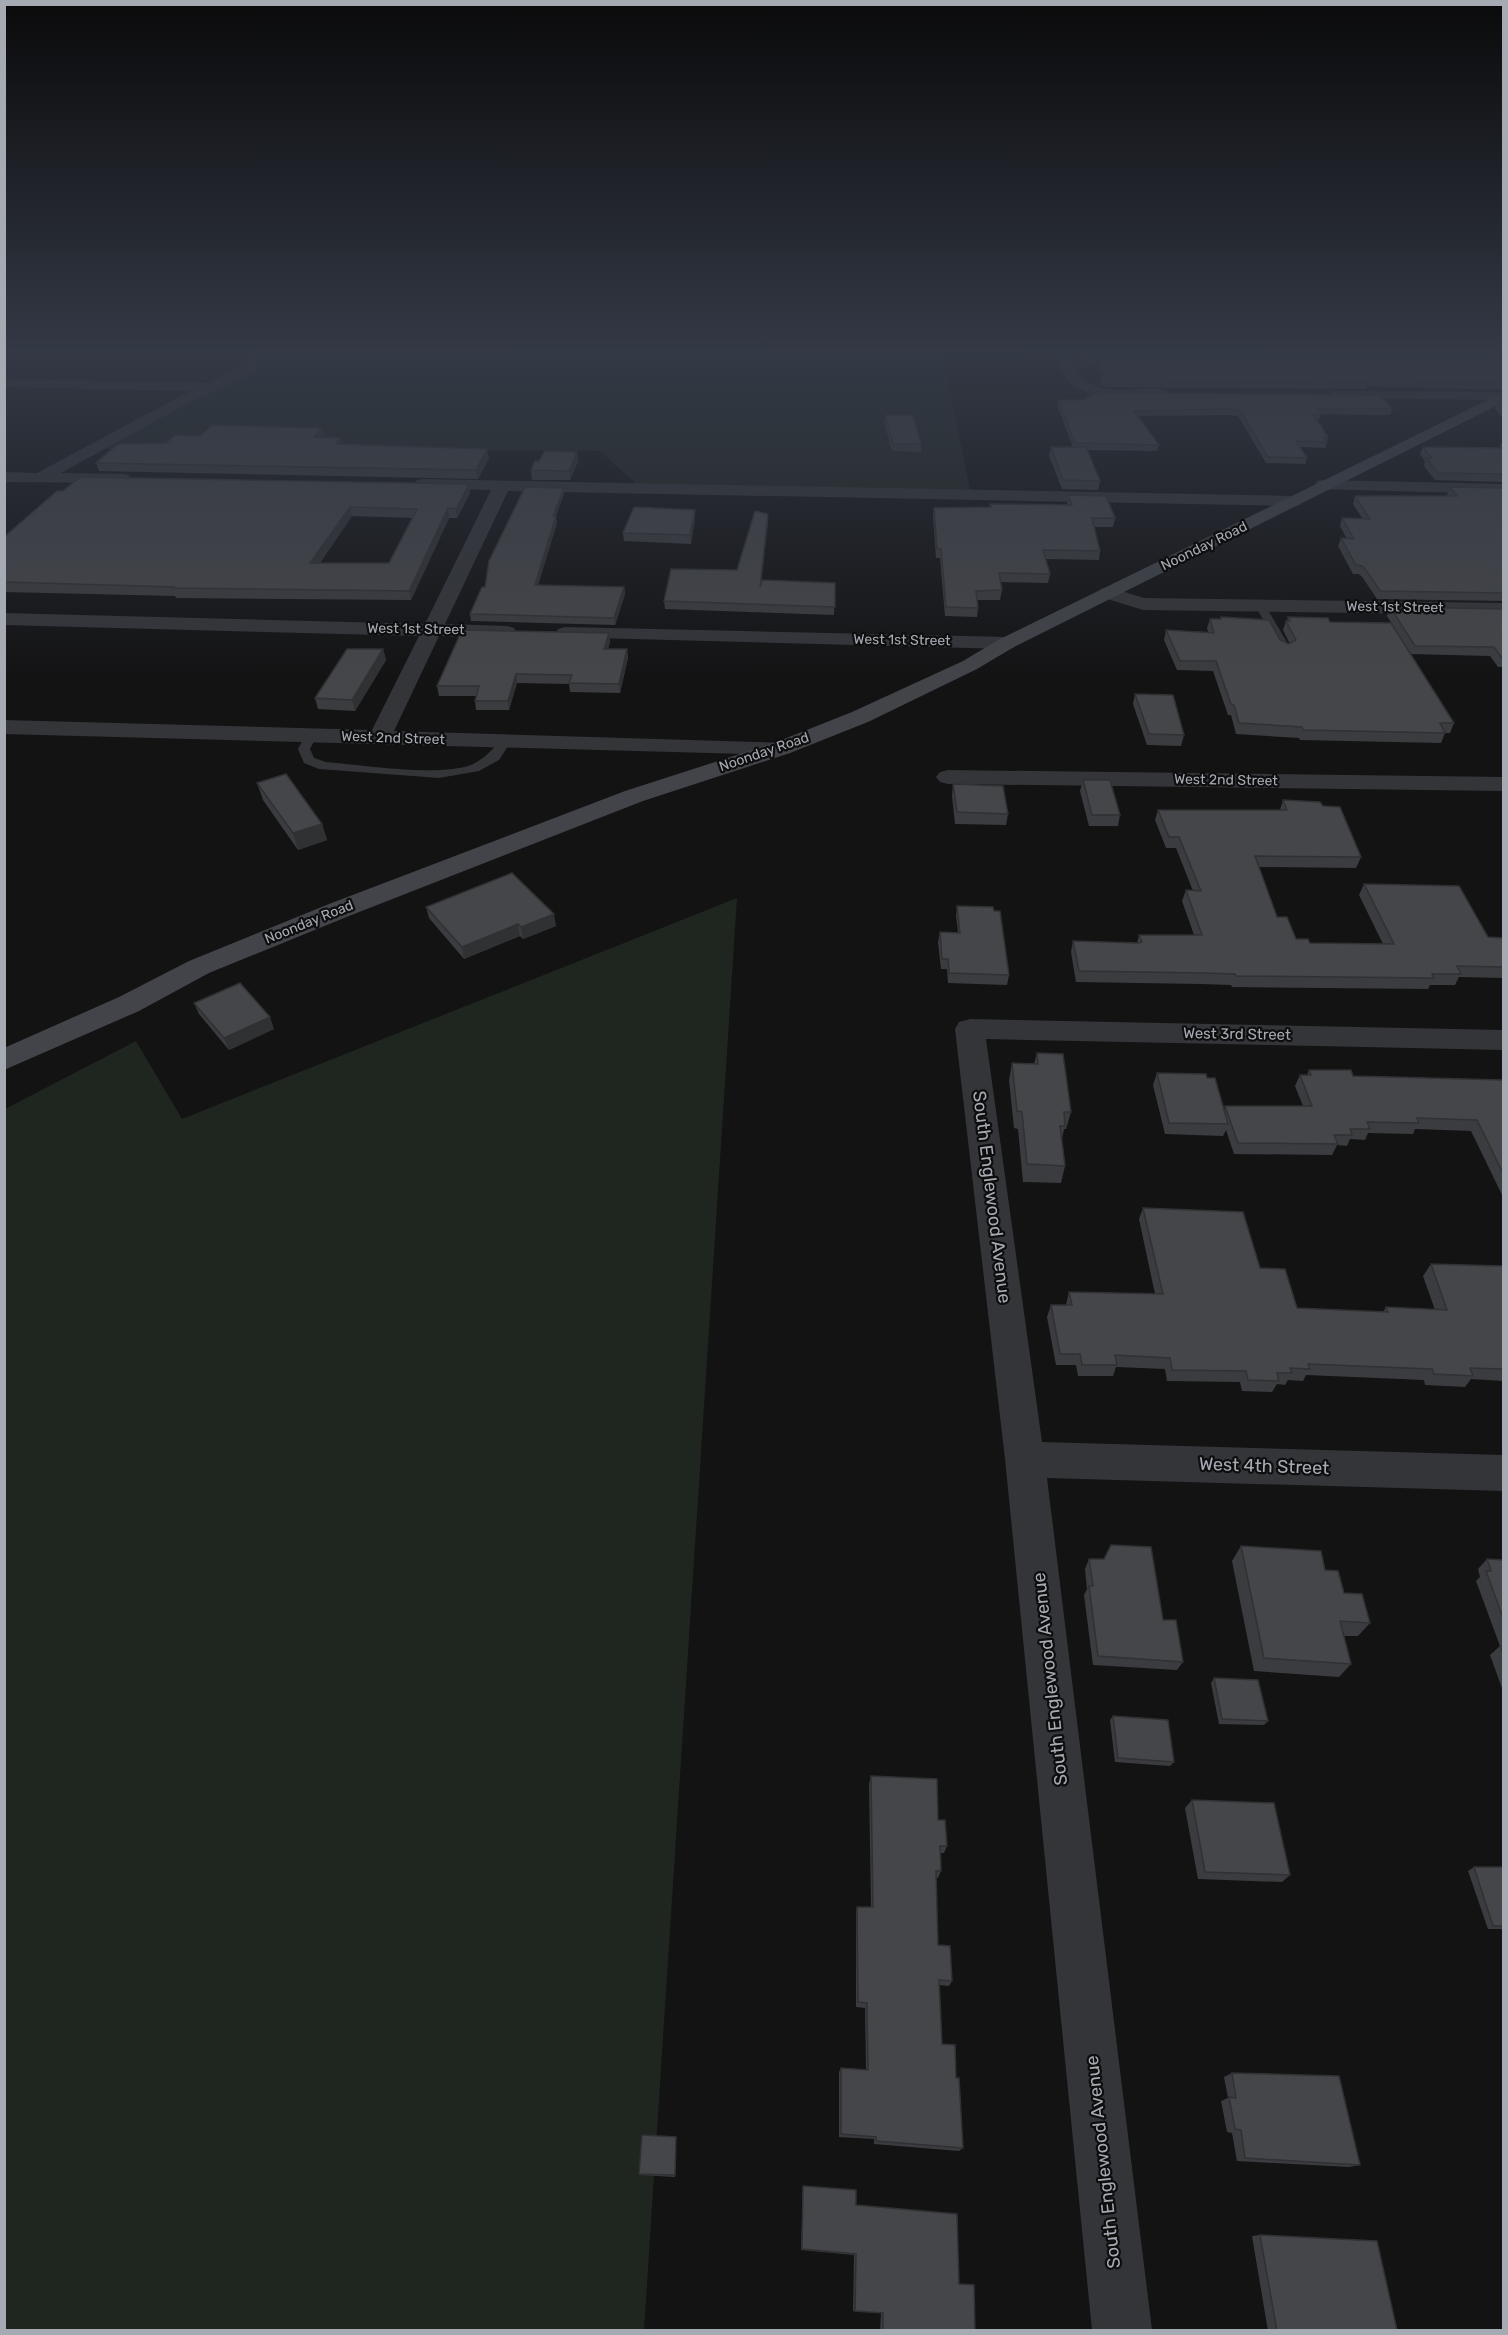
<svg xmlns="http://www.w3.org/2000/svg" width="1508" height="2335" viewBox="0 0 1508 2335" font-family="Rubik,sans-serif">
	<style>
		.green { fill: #1f2620 }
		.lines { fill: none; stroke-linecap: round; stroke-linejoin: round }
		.lane { fill: #343539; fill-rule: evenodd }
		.street { fill: #343539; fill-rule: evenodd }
		.secondary { fill: #424449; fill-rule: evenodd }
		.wall { fill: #3b3c3f; fill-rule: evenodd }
		.shaded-wall { fill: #303133 }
		.building { fill: #454649; stroke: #303133; stroke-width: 1.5; fill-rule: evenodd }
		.labels { text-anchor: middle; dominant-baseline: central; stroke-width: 4.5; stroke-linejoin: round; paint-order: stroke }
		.far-street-label { font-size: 14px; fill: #a6abb3; stroke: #0e0e0f }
		.street-label { font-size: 15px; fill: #a6abb3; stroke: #0e0e0f }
		.near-street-label { font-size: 18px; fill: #a6abb3; stroke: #0e0e0f }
	</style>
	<rect width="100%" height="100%" fill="#131314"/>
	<g class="green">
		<polygon points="261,350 942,350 971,495 641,488 600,451 93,449 238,375"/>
		<polygon points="737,898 644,2330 5,2330 5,1109 136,1041 182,1119"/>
	</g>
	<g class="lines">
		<g class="lane">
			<polygon points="1260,602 1265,605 1291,649 1289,651 1285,652 1279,649 1255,605"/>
			<path d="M311,731L317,735L310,749L314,758L326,762C363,765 438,777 471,765C485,759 493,749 502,737H510L512,740L499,760L479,771L439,778L319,769L304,763L298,749L307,732Z"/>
		</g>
		<g class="street">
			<polygon points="257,350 272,350 255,371 243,378 190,402 61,473 123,474 129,475 131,479 129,483 4,482 4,472 37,473 190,391 4,387 4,379 208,383 245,365"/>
			<path d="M1054,350H1068L1073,362L1122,350H1148L1146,353L1076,369C1098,407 1155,378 1170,394C1160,406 1093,398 1079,389C1065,382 1059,364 1054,350Z"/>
			<polygon points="1334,391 1504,392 1504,400 1329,398 1327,395"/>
			<polygon points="423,479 1294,496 1300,497 1303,501 1300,505 1294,506 508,491 445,624 507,626 514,628 517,632 514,636 507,638 439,636 394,731 790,743 794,748 790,753 782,755 4,734 4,720 372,730 419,636 4,625 4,613 425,624 491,490 417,488 415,484 417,480"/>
			<polygon points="1323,480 1504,484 1504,494 1317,489 1315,485 1317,481"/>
			<polygon points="1108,587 1144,598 1504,603 1504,615 1143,610 1101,597 1098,593 1101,589"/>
			<polygon points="565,627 1007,637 1014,639 1017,643 1014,647 1007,649 558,637 555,633 558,629"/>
			<polygon points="948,770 1504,777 1504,791 948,784 940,782 936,777 940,772"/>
			<polygon points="970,1019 1504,1030 1504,1050 986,1039 1042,1442 1504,1455 1504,1491 1047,1478 1152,2330 1092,2330 1005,1459 955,1029 959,1022"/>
		</g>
		<polygon class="secondary" points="1504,392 1504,402 1014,647 977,669 868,722 790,753 643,801 349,916 209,973 139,1011 4,1070 4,1048 119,997 189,961 329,904 625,791 774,743 852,712 963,661 1000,639"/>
	</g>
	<g class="wall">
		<polygon points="1003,350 1036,350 1036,353 1004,352"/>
		<polygon points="1503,350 1503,390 1367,386 1366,389 1107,387 1102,385 1098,366 1099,360"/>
		<polygon points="1108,393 1392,409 1390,415 1321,414 1319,420 1317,420 1328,437 1325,448 1300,447 1307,458 1305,464 1266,463 1238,416 1227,415 1138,416 1159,445 1157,451 1087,450 1100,481 1098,490 1062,489 1049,456 1051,447 1073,447 1057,405 1058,400 1084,400"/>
		<polygon points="1503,398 1503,418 1495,409 1498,402"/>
		<polygon points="885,415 921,444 921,452 892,451 884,422"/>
		<polygon points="322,428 323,438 341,438 342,444 489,458 478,479 99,471 96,463 166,443 200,436"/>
		<polygon points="1503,439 1503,482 1435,480 1424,466 1425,461 1420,454 1423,447 1503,448 1500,446"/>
		<polygon points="577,452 578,461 570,480 532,480 531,470 539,461"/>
		<path d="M469,484L470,493L457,518H449L411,600L176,598L175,596L4,592V537ZM352,516L413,518L389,563H320Z"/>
		<polygon points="1450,487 1503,488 1503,601 1377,599 1363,578 1359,574 1353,574 1338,546 1341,538 1347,539 1340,526 1342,518 1362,518 1353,504 1355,496 1448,496 1447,495"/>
		<polygon points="564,494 556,516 557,523 538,585 624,587 625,594 615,625 471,621 470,614 485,587"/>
		<polygon points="1068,495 1115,518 1113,527 1094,527 1100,551 1099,560 1046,559 1050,574 1048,583 1000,582 1002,590 1000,600 977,600 978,608 977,617 945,616 940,558 936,558 933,516 934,508 990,507 990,504 1067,505"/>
		<polygon points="695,510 695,518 691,544 624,541 623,533"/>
		<polygon points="768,522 761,582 835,583 834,615 665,609 664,601 737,570"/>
		<polygon points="1390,607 1503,609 1503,667 1498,667 1490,656 1411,654 1387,616"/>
		<polygon points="1221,617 1289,644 1290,644 1283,630 1286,621 1287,621 1288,617 1330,622 1454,723 1450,733 1445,733 1441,743 1300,740 1299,738 1236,734 1231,715 1228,715 1213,671 1177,670 1164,640 1166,630 1208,632 1207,628 1210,619 1220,619"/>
		<polygon points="609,633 610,642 608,649 627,649 628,658 620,693 570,692 569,684 517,683 509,710 476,710 475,701 476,696 439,696 437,686"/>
		<polygon points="383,649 386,660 355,711 318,709 315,698"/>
		<polygon points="1135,694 1184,735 1181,746 1147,745 1133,704"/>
		<polygon points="1083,780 1120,815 1118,826 1089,826 1080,791"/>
		<polygon points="257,783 322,824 327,840 298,850 263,800"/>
		<polygon points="953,784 1008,814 1006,825 955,824 952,796"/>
		<polygon points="1283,800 1323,806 1361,857 1356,868 1259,867 1277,917 1296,939 1310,943 1383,944 1359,895 1364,884 1488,937 1503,938 1503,978 1459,977 1455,985 1430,985 1428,989 1232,987 1231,985 1201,984 1076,982 1071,952 1073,941 1137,943 1139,935 1194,935 1182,901 1186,890 1193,891 1176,848 1166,848 1155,820 1158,810 1280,810"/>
		<polygon points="957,906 1009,975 1007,985 948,983 947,969 941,969 938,942 940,932 958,932 956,916"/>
		<polygon points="426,907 556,926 523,939 520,936 464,959 429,918"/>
		<polygon points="194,1003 274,1029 229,1050 199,1014"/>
		<polygon points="1037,1053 1071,1112 1066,1129 1064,1129 1062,1139 1065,1166 1061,1183 1023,1182 1018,1129 1014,1128 1009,1080 1012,1063 1034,1064"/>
		<polygon points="1309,1070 1353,1076 1503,1080 1503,1197 1471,1131 1415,1129 1413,1134 1368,1133 1365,1140 1350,1139 1347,1146 1337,1145 1332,1155 1234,1154 1226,1130 1223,1136 1165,1134 1153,1085 1157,1073 1224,1110 1225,1106 1303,1106 1295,1086 1300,1075 1307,1075"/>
		<polygon points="1143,1208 1260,1268 1297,1308 1383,1312 1386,1307 1435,1310 1423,1276 1431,1264 1503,1266 1503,1381 1471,1379 1465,1387 1425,1385 1424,1380 1306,1375 1303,1381 1288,1380 1285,1385 1277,1384 1272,1392 1242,1391 1240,1382 1167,1381 1165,1369 1116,1367 1113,1376 1078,1376 1076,1365 1056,1365 1047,1317 1051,1305 1066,1305 1069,1292 1155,1294 1139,1219"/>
		<polygon points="1241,1546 1325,1570 1370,1623 1358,1636 1344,1636 1351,1664 1339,1677 1254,1671 1232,1561"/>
		<polygon points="1089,1559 1163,1620 1183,1662 1177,1670 1093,1665 1084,1595 1087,1589 1085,1569"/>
		<polygon points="1487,1559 1503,1560 1503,1691 1490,1655 1500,1646 1476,1581 1480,1577 1478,1569"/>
		<polygon points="1214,1678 1268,1721 1264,1725 1219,1724 1211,1683"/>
		<polygon points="1113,1716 1174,1762 1170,1766 1115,1762 1110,1720"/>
		<polygon points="871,1776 938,1820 947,1846 944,1853 940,1853 941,1871 938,1878 936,1878 938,1945 952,1981 949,1986 939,1985 942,2044 956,2078 963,2148 959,2151 874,2144 874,2139 839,2137 839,2072 841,2068 866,2070 865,2008 856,2007 856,1913 857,1907 871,1907 869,1784"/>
		<polygon points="1192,1800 1290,1875 1282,1882 1198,1879 1185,1808"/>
		<polygon points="1474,1867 1503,1867 1503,1929 1488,1929 1468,1871"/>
		<polygon points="1232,2073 1360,2165 1349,2167 1237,2161 1232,2133 1227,2132 1221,2101 1228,2098 1224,2077"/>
		<polygon points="676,2137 675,2177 640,2175 639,2174"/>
		<polygon points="803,2186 856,2205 959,2284 975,2331 880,2331 881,2313 853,2311 854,2255 801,2250"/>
		<polygon points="1260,2235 1374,2329 1374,2331 1268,2331 1252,2236"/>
	</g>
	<g class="shaded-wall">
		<polygon points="1096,350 1112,350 1095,354"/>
		<polygon points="322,428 324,437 316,446 314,437"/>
		<polygon points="341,438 343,447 336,444"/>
		<polygon points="487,449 489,458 478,479 476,470"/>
		<polygon points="577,452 578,461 570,480 569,471"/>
		<polygon points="469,484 470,493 457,518 456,509"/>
		<polygon points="564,488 564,494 553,523 553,516"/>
		<polygon points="350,507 352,516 313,573 310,563"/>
		<polygon points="448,508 449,518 411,600 409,591"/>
		<polygon points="695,510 695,518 691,544 690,535"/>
		<polygon points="768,514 768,522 760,596 760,587"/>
		<polygon points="556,516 557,523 536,592 535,585"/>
		<polygon points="624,587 625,594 615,625 614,618"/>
		<polygon points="609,633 610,642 605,658 604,649"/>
		<polygon points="383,649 386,660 355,711 352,700"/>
		<polygon points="627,649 628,658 620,693 619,684"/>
		<polygon points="516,674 517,683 509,710 508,701"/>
		<polygon points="322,824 327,840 298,850 293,833"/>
		<polygon points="554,914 556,926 523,939 521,927"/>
		<polygon points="518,924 520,936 464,959 462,947"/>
		<polygon points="270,1017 274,1029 229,1050 224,1038"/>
	</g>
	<g class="building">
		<polygon points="1140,350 1503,350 1503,383 1366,379 1368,382 1109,380 1104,378 1099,360"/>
		<polygon points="1098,391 1108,393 1380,395 1392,409 1317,408 1321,414 1313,414 1328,437 1324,437 1327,442 1296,441 1307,458 1268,457 1240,410 1229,409 1134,411 1159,445 1075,443 1058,400 1084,400"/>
		<polygon points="1503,398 1503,408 1498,402"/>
		<polygon points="885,415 913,415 921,444 893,444"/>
		<polygon points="212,425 322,428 314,437 341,438 336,444 487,449 476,470 96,463 118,444 166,443 175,435 200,436"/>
		<polygon points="1051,447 1086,447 1100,481 1063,480"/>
		<polygon points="1423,447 1503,448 1503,474 1438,473 1426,458 1432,458"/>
		<polygon points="545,451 577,452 569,471 531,470 535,461 539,461"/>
		<path d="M80,477L469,484L456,509L448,508L409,591L173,588L174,587L4,582V537L57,491H63ZM350,507L417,509L389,563H310Z"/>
		<polygon points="525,487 564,488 553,516 556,516 535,585 624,587 614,618 470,614 482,587 485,587 489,561"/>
		<polygon points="1450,487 1503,488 1503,593 1380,591 1366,570 1362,566 1356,565 1341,538 1354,539 1342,518 1370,519 1355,496 1457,496"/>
		<polygon points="1068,495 1106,496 1115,518 1092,518 1100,551 1043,550 1050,574 999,573 1002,590 976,591 978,608 946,607 941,549 937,549 934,508 991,507 990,504 1072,505"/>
		<polygon points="634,507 695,510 690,535 623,533"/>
		<polygon points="755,511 768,514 760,587 762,580 835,583 835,607 664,601 671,569 737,570"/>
		<polygon points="1390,607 1503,609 1503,659 1502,658 1494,647 1415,646"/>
		<polygon points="1221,617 1269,620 1280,640 1289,644 1296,640 1286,621 1290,621 1288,617 1328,618 1330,622 1391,623 1454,723 1440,723 1445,733 1303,730 1302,727 1239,723 1234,705 1231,704 1216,661 1180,661 1166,630 1214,633 1210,619 1221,619"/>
		<polygon points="462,630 609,633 604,649 627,649 619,684 569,683 572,675 516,674 508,701 475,701 479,686 437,686"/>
		<polygon points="347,649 383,649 352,700 315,698"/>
		<polygon points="1135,694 1173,695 1184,735 1149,734"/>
		<polygon points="286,774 322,824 293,833 257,783"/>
		<polygon points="1083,780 1110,780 1120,815 1092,815"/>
		<polygon points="953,784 1003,786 1008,814 957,812"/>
		<polygon points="1283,800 1320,802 1323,806 1340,807 1361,857 1255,856 1277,917 1287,917 1296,939 1308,939 1310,943 1394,944 1364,884 1459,886 1488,937 1503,938 1503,967 1457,966 1461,974 1432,974 1434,978 1236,976 1235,974 1205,973 1079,971 1073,941 1139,943 1142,942 1139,935 1202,935 1186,890 1201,891 1179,837 1169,837 1158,810 1287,810"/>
		<polygon points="512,873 554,914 521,927 518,924 462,947 426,907"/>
		<polygon points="957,906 993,907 994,911 1000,911 1009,975 949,973 948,959 942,959 940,932 960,933"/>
		<polygon points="240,983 270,1017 224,1038 194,1003"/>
		<polygon points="1037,1053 1063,1054 1071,1112 1064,1112 1065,1126 1060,1126 1065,1166 1027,1164 1022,1112 1017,1111 1012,1063 1038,1064"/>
		<polygon points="1309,1070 1351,1070 1353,1076 1503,1080 1503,1173 1477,1120 1417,1118 1419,1123 1367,1122 1370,1129 1350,1129 1352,1135 1334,1135 1338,1144 1238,1143 1225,1106 1312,1106 1300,1075 1311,1075"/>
		<polygon points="1157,1073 1206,1074 1207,1078 1215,1078 1228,1124 1169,1123"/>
		<polygon points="1143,1208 1243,1212 1260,1268 1285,1269 1297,1308 1388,1312 1386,1307 1447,1310 1431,1264 1503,1266 1503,1369 1470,1368 1473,1376 1434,1374 1432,1369 1308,1364 1310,1369 1290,1368 1292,1373 1277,1373 1279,1381 1248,1380 1246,1371 1172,1370 1170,1358 1115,1355 1117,1365 1082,1365 1080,1354 1060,1354 1051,1305 1072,1305 1069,1292 1163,1294"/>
		<polygon points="1111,1545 1151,1547 1163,1620 1176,1620 1183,1662 1098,1656 1089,1586 1093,1586 1089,1559 1104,1559"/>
		<polygon points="1241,1546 1321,1551 1325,1570 1338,1571 1344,1593 1362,1594 1370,1623 1340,1621 1351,1664 1264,1658"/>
		<polygon points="1487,1559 1503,1560 1503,1618 1486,1571 1491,1571"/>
		<polygon points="1500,1646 1503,1646 1503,1654"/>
		<polygon points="1214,1678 1258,1680 1268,1721 1222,1719"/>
		<polygon points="1113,1716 1168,1720 1174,1762 1118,1758"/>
		<polygon points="871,1776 937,1779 938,1820 945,1820 947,1846 940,1846 941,1871 936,1871 938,1945 950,1946 952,1981 939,1980 942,2044 955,2045 956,2078 959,2078 963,2148 876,2141 876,2137 841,2134 841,2068 868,2070 867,2003 858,2002 857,1907 873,1907"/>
		<polygon points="1192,1800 1274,1803 1290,1875 1205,1872"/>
		<polygon points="1474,1867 1503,1867 1503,1926 1493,1926"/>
		<polygon points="1232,2073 1339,2076 1360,2165 1245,2158 1241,2130 1235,2129 1229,2097 1236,2098"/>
		<polygon points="642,2135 676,2137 675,2175 639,2174"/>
		<polygon points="803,2186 856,2190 856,2205 957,2214 959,2284 974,2285 975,2331 883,2331 883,2313 855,2311 856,2254 802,2249"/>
		<polygon points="1260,2235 1377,2241 1397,2330 1277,2331"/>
	</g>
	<linearGradient id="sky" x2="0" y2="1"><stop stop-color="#0a0a0b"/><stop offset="0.52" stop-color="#333945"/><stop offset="1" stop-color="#333945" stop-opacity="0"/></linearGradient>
	<rect width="1508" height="677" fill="url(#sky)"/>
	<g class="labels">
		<g class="far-street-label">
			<text transform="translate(1204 546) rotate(-26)">Noonday Road</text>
			<text transform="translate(1395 607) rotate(1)">West 1st Street</text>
			<text transform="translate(416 629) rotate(1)">West 1st Street</text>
			<text transform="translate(902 640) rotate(1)">West 1st Street</text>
			<text transform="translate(393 738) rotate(2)">West 2nd Street</text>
			<text transform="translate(764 752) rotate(-19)">Noonday Road</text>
			<text transform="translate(1226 780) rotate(1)">West 2nd Street</text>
			<text transform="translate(309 922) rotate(-22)">Noonday Road</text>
		</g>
		<g class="street-label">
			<text transform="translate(1237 1034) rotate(1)">West 3rd Street</text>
		</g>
		<g class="near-street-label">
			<text transform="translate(992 1197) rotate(83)">South Englewood Avenue</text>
			<text transform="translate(1264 1466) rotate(2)">West 4th Street</text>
			<text transform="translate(1050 1679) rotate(-96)">South Englewood Avenue</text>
			<text transform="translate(1103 2162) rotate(-96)">South Englewood Avenue</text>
		</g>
	</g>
	<rect width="1508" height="2335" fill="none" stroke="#a6abb3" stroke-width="12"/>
</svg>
